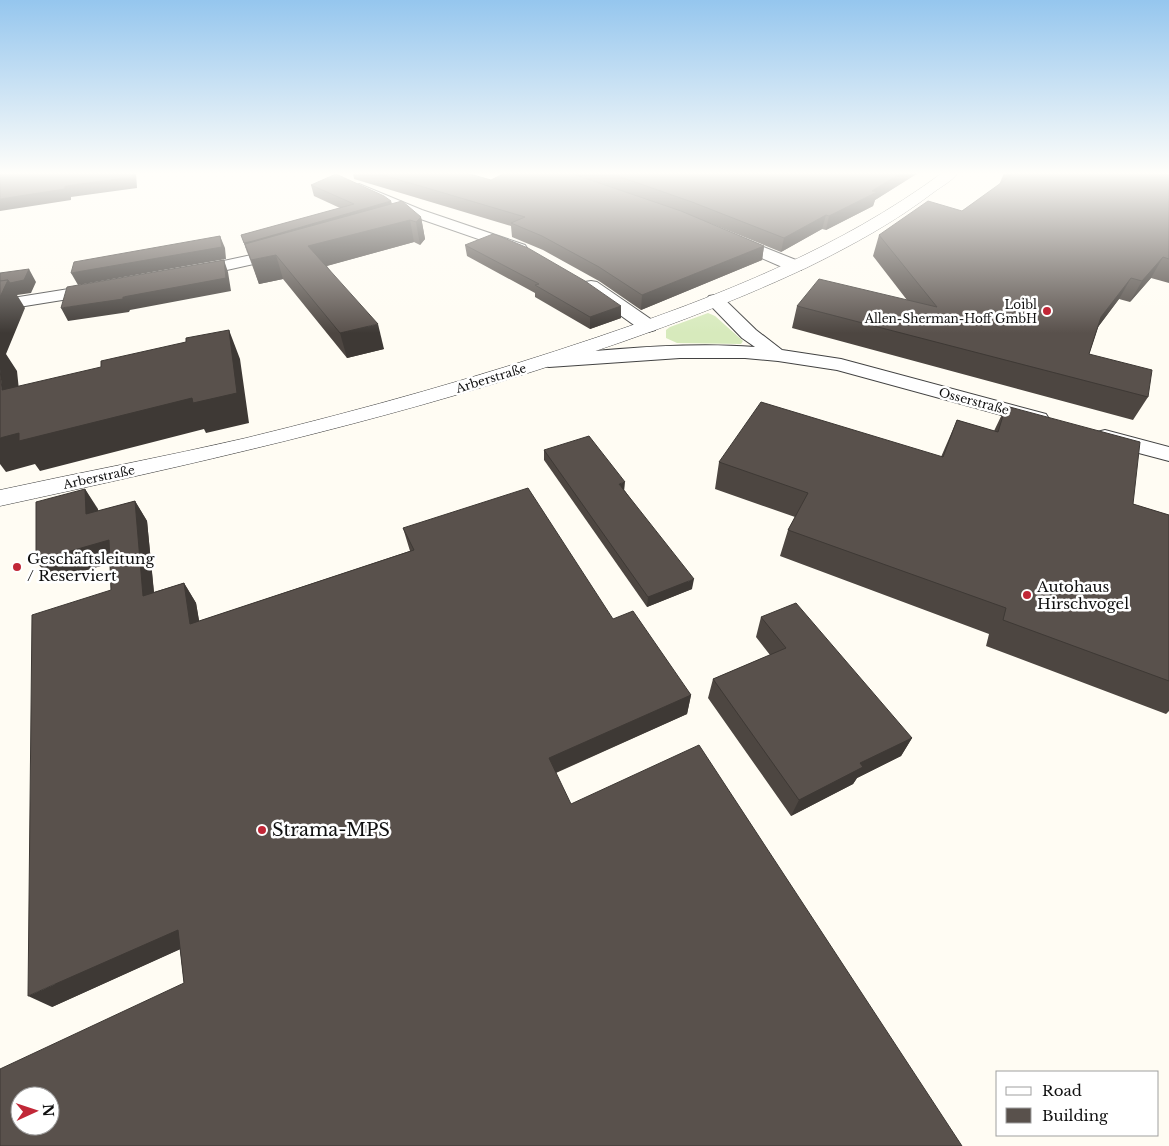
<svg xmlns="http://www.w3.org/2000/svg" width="1169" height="1146" viewBox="0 0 1169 1146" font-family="'Libre Baskerville',serif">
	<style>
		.green { fill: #d7eabc }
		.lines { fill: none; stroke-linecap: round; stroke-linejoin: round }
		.minor-casing { stroke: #434343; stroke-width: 2 }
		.tertiary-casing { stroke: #434343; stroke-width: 1 }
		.minor { fill: #fff; fill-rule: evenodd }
		.tertiary { fill: #fff; fill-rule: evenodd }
		.wall { fill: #4d4641 }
		.shaded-wall { fill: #3e3935 }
		.building { fill: #59514c; stroke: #3e3935; fill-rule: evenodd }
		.poi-dot { fill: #c12737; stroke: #fff; stroke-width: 2 }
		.labels { text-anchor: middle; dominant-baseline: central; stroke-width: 5; stroke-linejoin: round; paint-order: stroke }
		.far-poi-label { font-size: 12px; fill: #101010; stroke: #fff; text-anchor: end }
		.far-street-label { font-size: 12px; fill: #101010; stroke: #fff }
		.poi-label { font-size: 15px; fill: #101010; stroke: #fff; text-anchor: start }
		.near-poi-label { font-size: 18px; fill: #101010; stroke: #fff; text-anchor: start }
	</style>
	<rect width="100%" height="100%" fill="#fffcf3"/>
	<polygon class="green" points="708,313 715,316 743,341 741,344 677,343 666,338 666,330 670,327"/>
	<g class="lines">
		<g class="minor-casing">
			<g id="minor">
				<polygon points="359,184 422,210 525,245 527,248 525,251 513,251 412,216 354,191 352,188"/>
				<polygon points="731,234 801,262 803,266 801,270 789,270 725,242 723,239 725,236"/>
				<polygon points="284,248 290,250 292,253 290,256 191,278 185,277 183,273 185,269 191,268"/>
				<polygon points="591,281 597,282 655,322 657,326 655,330 648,332 641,330 585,290 582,286 585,282"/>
				<polygon points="100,284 106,285 109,289 106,293 0,310 0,300"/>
				<path d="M715,295L721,296L756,330L782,350L841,359L1046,414L1049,419L1046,424L1038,425L837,370L778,361L745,358H680L549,367L542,365L539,361L542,357L549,355C617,349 686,342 755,347L742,338L709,304L706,300L709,296Z"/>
				<polygon points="1105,430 1169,447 1169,461 1097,442 1094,437 1097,432"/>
			</g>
		</g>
		<g class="tertiary-casing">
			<path id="tertiary" d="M942,173H958C952,181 942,186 934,192C895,222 851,246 806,268C727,305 645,335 562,362C378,423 189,465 0,506V490C82,472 164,457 246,438C365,409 483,376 598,337C719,296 839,249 942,173Z"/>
		</g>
		<use href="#minor" class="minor"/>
		<use href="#tertiary" class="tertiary"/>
	</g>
	<g class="wall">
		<polygon points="353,173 466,173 491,180 571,173 918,173 875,200 873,206 826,230 822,229 781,252 702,220 764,246 762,260 641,310 599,281 543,250 512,237 511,226 354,179"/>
		<polygon points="1004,173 1169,173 1169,283 1151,278 1130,302 1119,299 1098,327 1089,354 1148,397 1133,420 792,328 797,306 907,300 873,256 879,235 962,211 999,185"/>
		<polygon points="311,185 391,201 392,204 421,217 425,239 420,245 414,242 327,266 384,349 347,358 283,279 259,284 241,235 340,208 314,196"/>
		<polygon points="465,245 621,306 621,318 590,329 535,297 535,293 467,256"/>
		<polygon points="1006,406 1133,504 1169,515 1169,711 1166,714 986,646 989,634 780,556 788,530 795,517 715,489 719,462 941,457 957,420 994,431"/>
		<polygon points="544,450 625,491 692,589 647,607 544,460"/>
		<polygon points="85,489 98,511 135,501 147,521 154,592 184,583 196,603 199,621 410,551 403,528 613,619 691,695 687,714 556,773 184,983 180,949 52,1007 111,590 110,563 52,580 36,561"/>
		<polygon points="761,617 912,738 901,756 857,778 853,784 791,816 708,698 713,679 770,655 756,637"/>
	</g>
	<g class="shaded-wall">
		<polygon points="132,173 136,173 137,188 71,197 71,200 0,211 0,199"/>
		<polygon points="901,173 918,173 875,200 873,206 826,230 829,216"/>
		<polygon points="391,201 393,213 245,244 248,255 244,243"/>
		<polygon points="826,215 822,229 781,252 784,238"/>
		<polygon points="421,217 425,239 420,245 416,222"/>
		<polygon points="410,220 414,242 315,269 308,246"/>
		<polygon points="220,236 225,248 226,259 78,285 71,273"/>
		<polygon points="764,246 762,260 641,310 642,295"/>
		<polygon points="276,255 283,279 259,284 251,260"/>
		<polygon points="1163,257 1151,278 1130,302 1142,281"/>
		<polygon points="224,260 228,272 231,291 130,310 129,312 68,321 61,308 123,297"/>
		<polygon points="29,269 36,282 31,293 17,295 25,308 6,354 17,371 22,419 2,390 0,369 0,284"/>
		<polygon points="1131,278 1119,299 1089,339 1101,317"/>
		<polygon points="621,306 621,318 590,329 590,317"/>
		<polygon points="378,324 384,349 347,358 340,333"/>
		<polygon points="229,330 240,359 249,423 206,433 204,429 40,471 35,464 6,472 0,464 0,438"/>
		<polygon points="625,482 624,492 619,484"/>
		<polygon points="85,489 98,509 100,534 86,514"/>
		<polygon points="135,501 147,521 156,615 143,596"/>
		<polygon points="109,540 122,560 52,580 36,561"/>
		<polygon points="694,579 692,589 647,607 648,597"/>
		<polygon points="184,583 196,603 203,643 190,624"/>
		<polygon points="691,695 687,714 550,775 549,758"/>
		<polygon points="912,738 901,756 857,778 853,784 791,816 799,800 860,763"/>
		<polygon points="178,930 194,943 52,1007 28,996"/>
	</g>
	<g class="building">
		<polygon points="0,173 132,173 133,177 65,186 65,189 0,199"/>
		<polygon points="376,173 466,173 491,180 505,173 570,173 681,211 764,246 642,295 599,267 542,236 511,223 525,217"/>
		<polygon points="609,173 901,173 872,191 877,192 829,216 826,215 784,238 692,202"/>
		<polygon points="1004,173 1169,173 1169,259 1163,257 1142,281 1131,278 1101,317 1089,354 1152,370 1148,397 797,306 819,279 937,307 879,235 928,201 962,211 1012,175"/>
		<polygon points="336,174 384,196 391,201 253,241 244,243 241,235 354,204 311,185"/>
		<polygon points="402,201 421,217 416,222 410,220 308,246 378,324 340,333 276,255 251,260 245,244"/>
		<polygon points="493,234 499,236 528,248 585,281 621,306 590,317 535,285 539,284 465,245"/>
		<polygon points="220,236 222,247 71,273 74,262"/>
		<polygon points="224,260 226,278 123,297 123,299 61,308 67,287"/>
		<polygon points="29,269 24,280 10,283 8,280 0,281 0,273"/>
		<polygon points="8,280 0,297 0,281"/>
		<polygon points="229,330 237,393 193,403 192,398 19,441 19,433 0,438 0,369 2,390 101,367 101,361 186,342 186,338"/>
		<polygon points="761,402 943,457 957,420 998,432 1006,406 1140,442 1133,504 1169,515 1169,681 1003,620 1006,608 788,530 808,493 719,462"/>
		<polygon points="589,436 625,482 619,484 694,579 648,597 544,450"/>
		<path d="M528,488L613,619L633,611L691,695L549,758L571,804L699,745L962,1146H0V1069L184,983L178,930L28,996L32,615L111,590L109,540L36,561V502L85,489L86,514L135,501L143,596L184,583L190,624L414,550L403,528ZM20,1096H50V1126H20Z"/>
		<polygon points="796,603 912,738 860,763 863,767 799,800 713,679 786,648 761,617"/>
	</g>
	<linearGradient id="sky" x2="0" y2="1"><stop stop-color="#95c6ee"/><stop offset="0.52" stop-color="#fffefa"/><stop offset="1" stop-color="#fffefa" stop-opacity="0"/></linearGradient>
	<rect width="1169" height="333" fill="url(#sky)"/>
	<g class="poi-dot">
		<circle cx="1047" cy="311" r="5"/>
		<circle cx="17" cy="567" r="5"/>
		<circle cx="1027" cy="595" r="5"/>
		<circle cx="262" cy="830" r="5"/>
	</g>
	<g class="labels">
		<g class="far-poi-label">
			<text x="1037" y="304">Loibl<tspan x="1037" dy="14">Allen-Sherman-Hoff GmbH</tspan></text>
		</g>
		<g class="far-street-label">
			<text transform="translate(491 378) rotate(-17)">Arberstraße</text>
			<text transform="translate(974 401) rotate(15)">Osserstraße</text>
			<text transform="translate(99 477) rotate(-12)">Arberstraße</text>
		</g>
		<g class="poi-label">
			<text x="27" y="558">Geschäftsleitung<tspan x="27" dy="17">/ Reserviert</tspan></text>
			<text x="1037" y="586">Autohaus<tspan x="1037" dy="17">Hirschvogel</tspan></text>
		</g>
		<g class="near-poi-label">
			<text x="272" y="830">Strama-MPS</text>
		</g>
	</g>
	<rect x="996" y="1071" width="162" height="65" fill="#ffffff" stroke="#9f9f9f"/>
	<rect x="1006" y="1087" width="25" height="8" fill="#ffffff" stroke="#9f9f9f"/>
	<text x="1042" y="1096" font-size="15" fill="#101010">Road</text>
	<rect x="1006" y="1108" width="25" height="15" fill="#59514c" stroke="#9f9f9f"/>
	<text x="1042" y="1121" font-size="15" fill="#101010">Building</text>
	<g transform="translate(35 1111) rotate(87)"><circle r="24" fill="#ffffff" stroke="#9f9f9f"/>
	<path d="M0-4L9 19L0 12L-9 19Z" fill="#c12737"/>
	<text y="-8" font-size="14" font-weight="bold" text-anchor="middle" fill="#101010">N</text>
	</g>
</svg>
